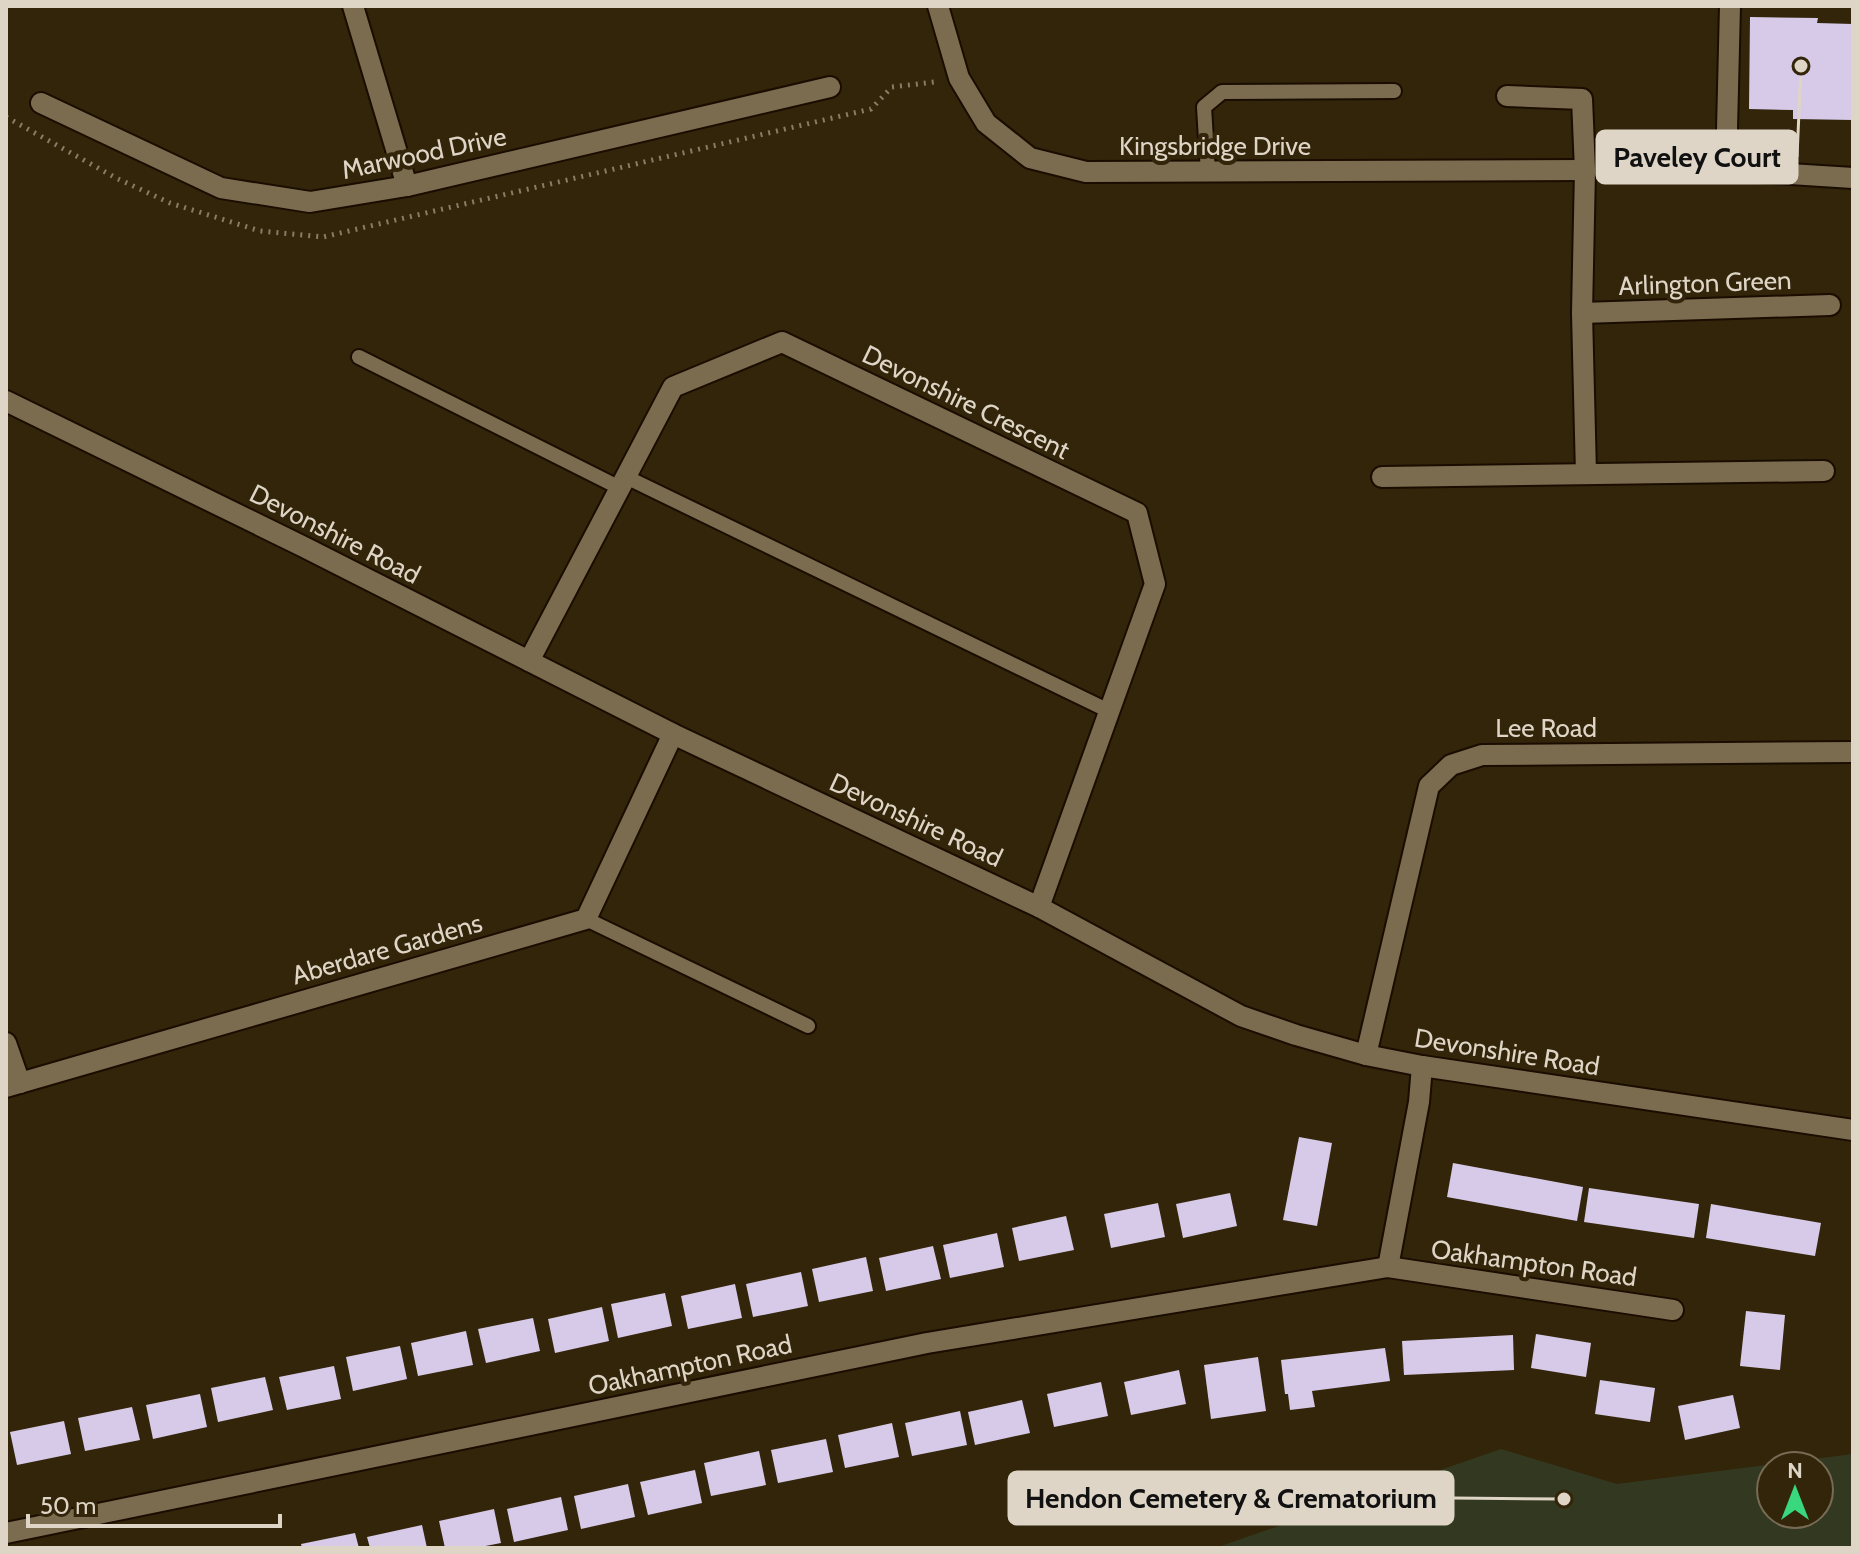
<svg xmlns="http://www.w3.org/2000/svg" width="1859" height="1554" viewBox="0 0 1859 1554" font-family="Cabin,sans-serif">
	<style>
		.green { fill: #333920; fill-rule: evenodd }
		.building { fill: #d7cae9 }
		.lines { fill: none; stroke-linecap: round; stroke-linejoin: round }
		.service-casing { stroke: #1a0d00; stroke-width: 18 }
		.minor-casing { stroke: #1a0d00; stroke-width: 24 }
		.tertiary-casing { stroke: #1a0d00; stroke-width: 24 }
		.path { stroke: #877c67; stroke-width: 5; stroke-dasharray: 2 6; stroke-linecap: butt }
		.service { stroke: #7b6c50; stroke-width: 14 }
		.minor { stroke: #7b6c50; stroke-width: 20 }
		.tertiary { stroke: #7b6c50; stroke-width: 20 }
		.labels { text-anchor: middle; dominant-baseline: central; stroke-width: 8; stroke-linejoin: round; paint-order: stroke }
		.street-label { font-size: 26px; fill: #ded5c6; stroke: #32250a }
		.leader { fill: none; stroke: #ded5c6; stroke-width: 3 }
		.callout-dot { fill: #ded5c6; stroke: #32250a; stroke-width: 3 }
		.callout { fill: #ded5c6; stroke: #ded5c6; stroke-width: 3 }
		.callout-label { font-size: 28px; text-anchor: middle; font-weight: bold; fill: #111 }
	</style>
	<rect width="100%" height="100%" fill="#32250a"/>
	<path class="green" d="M1501,1449L1617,1484L1853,1454V1548H1215ZM1771,1466H1819V1514H1771Z"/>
	<g class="building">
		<polygon points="1750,17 1818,18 1817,23 1853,24 1853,120 1793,119 1793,110 1749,109"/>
		<polygon points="1299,1137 1332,1143 1317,1226 1283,1220"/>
		<polygon points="1453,1163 1583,1187 1577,1221 1447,1197"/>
		<polygon points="1589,1188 1699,1204 1694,1238 1584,1222"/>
		<polygon points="1230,1193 1237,1226 1183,1238 1176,1204"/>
		<polygon points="1158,1203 1165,1237 1111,1248 1104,1214"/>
		<polygon points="1711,1204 1821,1223 1815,1256 1706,1238"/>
		<polygon points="1066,1216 1074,1250 1019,1261 1012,1228"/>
		<polygon points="997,1233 1004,1267 950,1278 943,1245"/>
		<polygon points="933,1246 941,1279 886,1291 879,1258"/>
		<polygon points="866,1257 873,1291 819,1302 812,1269"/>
		<polygon points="801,1272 808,1306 753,1317 746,1284"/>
		<polygon points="735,1284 742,1318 688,1329 681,1296"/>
		<polygon points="665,1293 672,1326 618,1338 611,1304"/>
		<polygon points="602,1307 609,1341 555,1353 548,1319"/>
		<polygon points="1746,1311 1785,1315 1780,1370 1740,1366"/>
		<polygon points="533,1318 540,1351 486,1363 478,1329"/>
		<polygon points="466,1331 473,1365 418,1376 411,1343"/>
		<polygon points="1536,1334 1591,1343 1586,1377 1531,1368"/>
		<polygon points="1513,1335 1514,1370 1404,1375 1402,1341"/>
		<polygon points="400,1346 407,1379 353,1391 346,1357"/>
		<polygon points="1385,1348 1390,1381 1312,1391 1315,1407 1290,1410 1288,1394 1285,1394 1281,1360"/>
		<polygon points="1258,1357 1266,1411 1211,1419 1204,1365"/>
		<polygon points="334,1366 341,1399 287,1410 279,1377"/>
		<polygon points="1179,1370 1186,1404 1131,1415 1124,1382"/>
		<polygon points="265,1377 273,1410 218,1422 211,1388"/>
		<polygon points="1600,1380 1655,1388 1650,1422 1595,1414"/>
		<polygon points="1101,1382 1108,1416 1054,1427 1047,1394"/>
		<polygon points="200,1394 207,1427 153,1439 146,1405"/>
		<polygon points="1733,1395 1740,1428 1685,1440 1678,1406"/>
		<polygon points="1022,1400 1030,1433 975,1445 968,1412"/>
		<polygon points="132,1407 140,1440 85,1451 78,1418"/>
		<polygon points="960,1411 967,1445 912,1456 905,1423"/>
		<polygon points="64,1421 71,1454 17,1465 10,1432"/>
		<polygon points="892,1423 899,1457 845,1468 838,1435"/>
		<polygon points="826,1439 833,1472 778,1483 771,1450"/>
		<polygon points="759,1451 766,1485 711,1496 704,1463"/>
		<polygon points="695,1470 702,1503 648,1515 640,1482"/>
		<polygon points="628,1484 635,1517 581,1529 574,1496"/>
		<polygon points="561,1497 568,1530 514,1542 507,1509"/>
		<polygon points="494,1509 501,1543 475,1548 445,1548 439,1521"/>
		<polygon points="422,1525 427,1548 370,1548 367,1537"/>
		<polygon points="355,1533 359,1548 302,1548 301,1544"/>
	</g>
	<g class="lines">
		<g class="service-casing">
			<g id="service">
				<polyline points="1208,172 1204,107 1222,92 1394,91"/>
				<polyline points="359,357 620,488"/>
				<polyline points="626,477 1109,711"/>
				<polyline points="586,919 808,1026"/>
			</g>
		</g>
		<g class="minor-casing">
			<g id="minor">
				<polyline points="353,6 407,186"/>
				<polyline points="938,6 959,78 986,123 1030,158 1086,172 1585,170"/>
				<polyline points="1730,6 1726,170 1853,178"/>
				<polyline points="1507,96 1582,99 1585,170 1582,313 1586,474"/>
				<polyline points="41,103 221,188 310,202 407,186 830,87"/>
				<polyline points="1582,313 1830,305"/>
				<polyline points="1382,477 1824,471"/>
				<polyline points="529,661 673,387 782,342 1137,513 1155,584 1039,907"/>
				<polyline points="6,1043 20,1083"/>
				<polyline points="1366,1055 1429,786 1451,765 1482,755 1853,752"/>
				<polyline points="6,1087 586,919 673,734"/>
				<polyline points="1388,1267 1419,1102 1422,1066"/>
				<polyline points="6,1533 927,1343 1388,1267 1673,1310"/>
			</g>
		</g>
		<g class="tertiary-casing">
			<polyline id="tertiary" points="6,401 304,547 673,734 1039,907 1241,1016 1296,1035 1366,1055 1422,1066 1853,1130"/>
		</g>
		<g class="path">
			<polyline points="6,117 116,178 170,203 260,231 323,237 871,109 892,87 934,82"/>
			<polyline points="1611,170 1701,171"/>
		</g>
		<use href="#service" class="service"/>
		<use href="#minor" class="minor"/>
		<use href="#tertiary" class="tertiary"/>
	</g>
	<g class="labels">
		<g class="street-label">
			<text x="1215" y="146">Kingsbridge Drive</text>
			<text transform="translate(424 153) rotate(-12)">Marwood Drive</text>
			<text transform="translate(1705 283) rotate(-2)">Arlington Green</text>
			<text transform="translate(966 402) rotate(26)">Devonshire Crescent</text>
			<text transform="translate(335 534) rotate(27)">Devonshire Road</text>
			<text x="1546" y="728">Lee Road</text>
			<text transform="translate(916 820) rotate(25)">Devonshire Road</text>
			<text transform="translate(387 949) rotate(-16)">Aberdare Gardens</text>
			<text transform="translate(1507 1052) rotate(9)">Devonshire Road</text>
			<text transform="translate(1534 1263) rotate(8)">Oakhampton Road</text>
			<text transform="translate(690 1365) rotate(-12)">Oakhampton Road</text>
		</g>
	</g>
	<path class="leader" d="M1801 66L1797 157M1564 1499L1453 1498"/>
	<g class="callout-dot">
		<circle cx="1801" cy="66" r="8"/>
		<circle cx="1564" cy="1499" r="8"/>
	</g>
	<g class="callout">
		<rect x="1597" y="131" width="200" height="52" rx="8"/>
		<rect x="1009" y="1472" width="444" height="52" rx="8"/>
	</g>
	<g class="callout-label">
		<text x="1697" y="167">Paveley Court</text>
		<text x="1231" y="1508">Hendon Cemetery &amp; Crematorium</text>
	</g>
	<rect width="1859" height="1554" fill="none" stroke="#ded5c6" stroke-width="16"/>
	<g transform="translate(1795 1490)"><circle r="38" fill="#32250a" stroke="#776b55" stroke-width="2"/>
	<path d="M0-6L14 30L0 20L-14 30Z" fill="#39d87f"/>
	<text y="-12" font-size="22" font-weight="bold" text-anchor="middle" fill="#ded5c6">N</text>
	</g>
	<path d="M28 1514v12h252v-12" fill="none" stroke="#ded5c6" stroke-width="4"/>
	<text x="40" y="1514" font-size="24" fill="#ded5c6" stroke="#32250a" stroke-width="6" paint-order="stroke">50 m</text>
</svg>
